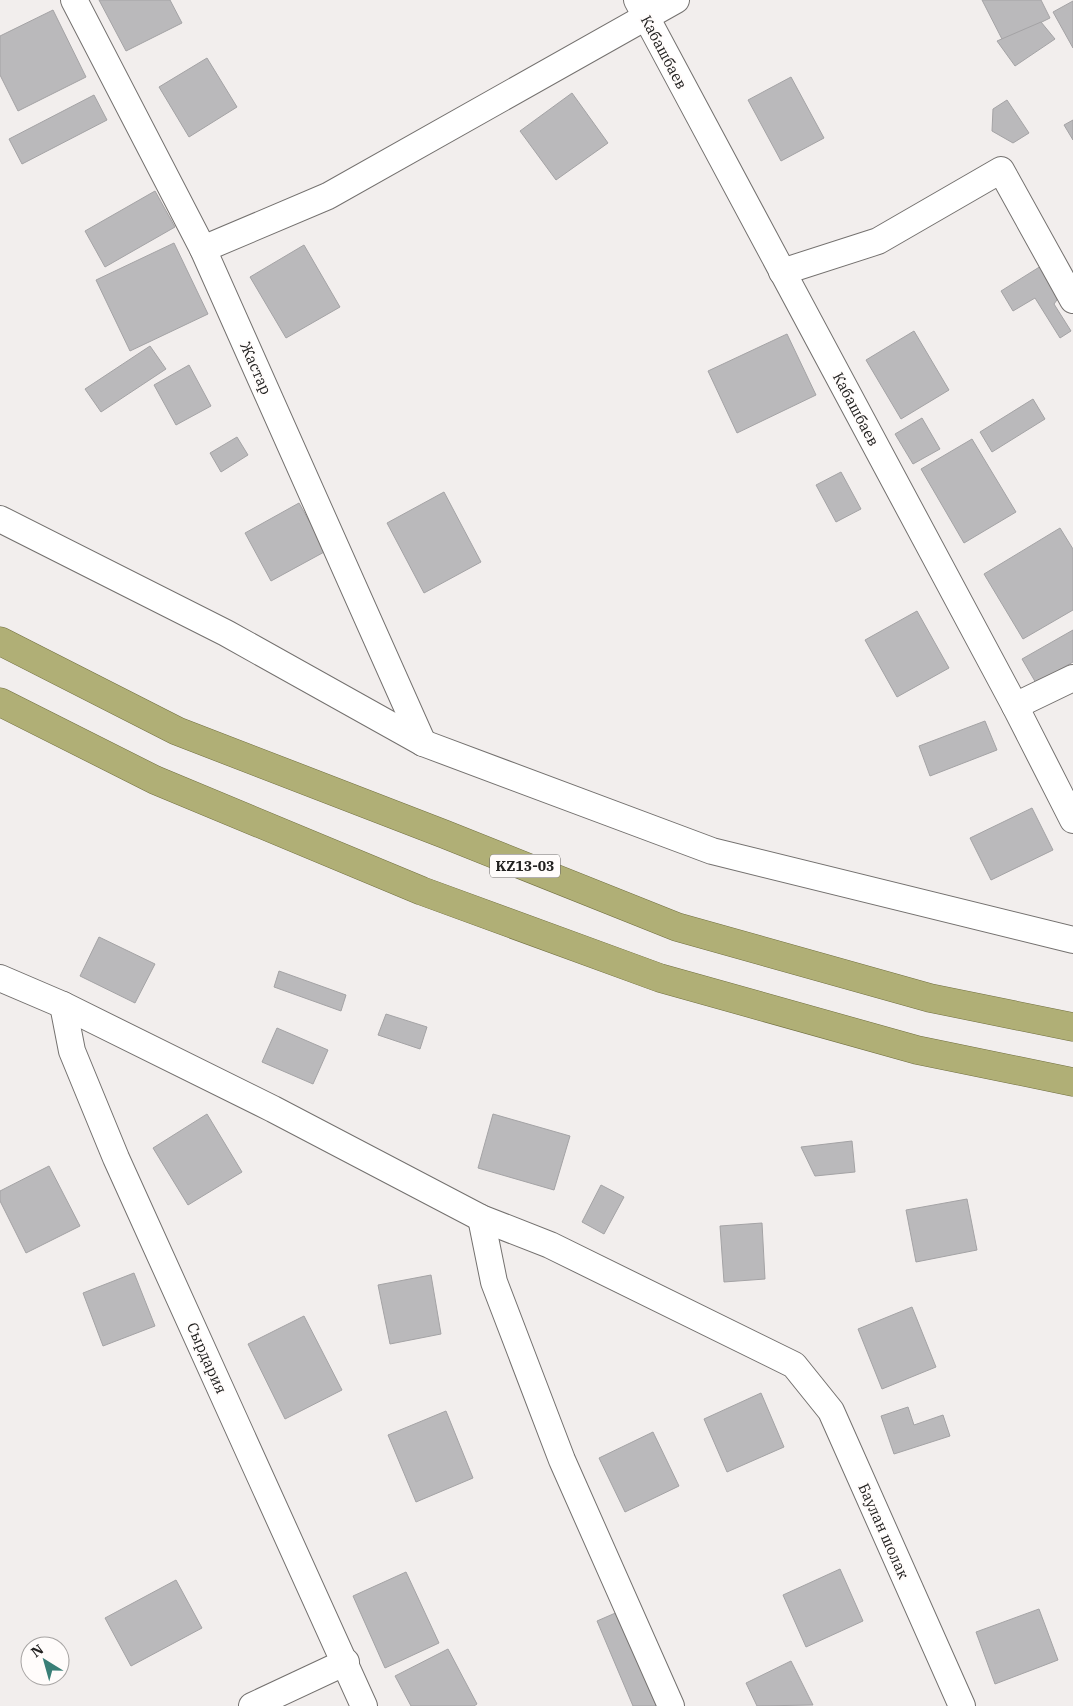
<svg xmlns="http://www.w3.org/2000/svg" width="1073" height="1706" viewBox="0 0 1073 1706" font-family="'IBM Plex Serif',serif">
	<style>
		.building { fill: #bab9bb; stroke: #a4a3a5 }
		.lines { fill: none; stroke-linecap: round; stroke-linejoin: round }
		.minor-casing { stroke: #74716f; stroke-width: 28 }
		.trunk-casing { stroke: #727042; stroke-width: 29 }
		.minor { stroke: #fff; stroke-width: 26 }
		.trunk { stroke: #b0af76; stroke-width: 28 }
		.labels { text-anchor: middle; dominant-baseline: central; stroke-width: 4; stroke-linejoin: round; paint-order: stroke }
		.shield { fill: #fffcfb; stroke: #646362; stroke-width: 1 }
		.shield-label { font-size: 14px; font-weight: bold; fill: #222120 }
		.street-label { font-size: 15px; fill: #222120; stroke: #fffcfb }
	</style>
	<rect width="100%" height="100%" fill="#f2eeed"/>
	<g class="building">
		<polygon points="99,0 170,0 182,23 126,51"/>
		<polygon points="982,0 1041,0 1050,18 1003,41"/>
		<polygon points="1073,1 1073,48 1053,12"/>
		<polygon points="53,10 86,77 18,111 0,75 0,36"/>
		<polygon points="1041,22 1055,39 1015,66 997,41"/>
		<polygon points="207,58 237,107 189,137 159,87"/>
		<polygon points="791,77 824,138 781,161 748,100"/>
		<polygon points="572,93 608,143 556,180 520,131"/>
		<polygon points="94,95 107,120 22,164 9,139"/>
		<polygon points="1007,100 1029,133 1013,143 992,131 993,109"/>
		<polygon points="1073,120 1073,140 1064,125"/>
		<polygon points="155,191 175,227 105,267 85,231"/>
		<polygon points="174,243 208,314 130,351 96,280"/>
		<polygon points="304,245 340,307 286,338 250,277"/>
		<polygon points="1041,266 1059,297 1054,304 1071,331 1060,338 1035,298 1013,311 1001,291"/>
		<polygon points="914,331 949,390 901,419 866,360"/>
		<polygon points="787,334 816,395 737,433 708,371"/>
		<polygon points="150,346 166,369 101,412 85,389"/>
		<polygon points="189,365 211,406 176,425 154,385"/>
		<polygon points="1033,399 1045,419 992,452 980,432"/>
		<polygon points="922,418 940,449 913,464 895,434"/>
		<polygon points="237,437 248,455 221,472 210,453"/>
		<polygon points="972,439 1016,512 964,543 921,469"/>
		<polygon points="841,472 861,509 836,522 816,485"/>
		<polygon points="444,492 481,562 424,593 387,523"/>
		<polygon points="299,503 326,551 271,581 245,533"/>
		<polygon points="1060,528 1073,549 1073,610 1023,639 984,574"/>
		<polygon points="917,611 949,668 897,697 865,640"/>
		<polygon points="1073,630 1073,662 1036,683 1022,659"/>
		<polygon points="985,721 997,750 930,776 919,746"/>
		<polygon points="1032,808 1053,850 991,880 970,838"/>
		<polygon points="99,937 155,964 135,1003 80,976"/>
		<polygon points="279,971 346,995 341,1011 274,987"/>
		<polygon points="386,1014 427,1027 420,1049 378,1035"/>
		<polygon points="277,1028 328,1050 313,1084 262,1062"/>
		<polygon points="207,1114 242,1172 188,1205 153,1148"/>
		<polygon points="493,1114 570,1136 554,1190 478,1168"/>
		<polygon points="852,1141 855,1172 815,1176 801,1147"/>
		<polygon points="49,1166 80,1226 26,1253 0,1201 0,1191"/>
		<polygon points="601,1185 624,1197 604,1234 582,1222"/>
		<polygon points="967,1199 977,1250 916,1262 906,1210"/>
		<polygon points="762,1223 765,1279 724,1282 720,1226"/>
		<polygon points="134,1273 155,1326 103,1346 83,1293"/>
		<polygon points="431,1275 441,1334 390,1344 378,1285"/>
		<polygon points="912,1307 936,1367 882,1389 858,1329"/>
		<polygon points="304,1316 342,1390 285,1419 248,1344"/>
		<polygon points="761,1393 784,1447 727,1472 704,1419"/>
		<polygon points="908,1407 914,1425 943,1415 950,1436 894,1454 881,1416"/>
		<polygon points="446,1411 473,1478 416,1502 388,1435"/>
		<polygon points="653,1432 679,1486 625,1512 599,1458"/>
		<polygon points="840,1569 863,1621 806,1647 783,1595"/>
		<polygon points="406,1572 439,1643 385,1668 353,1596"/>
		<polygon points="176,1580 202,1628 131,1666 105,1618"/>
		<polygon points="1039,1609 1058,1660 995,1684 976,1632"/>
		<polygon points="620,1611 661,1706 633,1706 597,1621"/>
		<polygon points="448,1649 477,1704 474,1706 411,1706 395,1676"/>
		<polygon points="791,1661 813,1705 757,1706 746,1683"/>
	</g>
	<g class="lines">
		<g class="minor-casing">
			<g id="minor">
				<polyline points="74,0 203,249 423,743"/>
				<polyline points="637,0 1015,706 1073,820"/>
				<polyline points="203,249 328,196 676,0"/>
				<polyline points="782,272 878,241 1001,170 1073,300"/>
				<polyline points="0,519 226,633 423,743 712,851 1073,940"/>
				<polyline points="1015,706 1073,678"/>
				<polyline points="0,978 63,1005 273,1109 481,1218 550,1245 794,1365 831,1411 962,1706"/>
				<polyline points="63,1005 72,1051 116,1158 364,1706"/>
				<polyline points="481,1218 494,1282 562,1460 671,1706"/>
				<polyline points="252,1706 346,1662"/>
			</g>
		</g>
		<g class="trunk-casing">
			<g id="trunk">
				<polyline points="0,641 177,731 444,834 677,927 930,998 1073,1027"/>
				<polyline points="0,702 155,780 422,891 660,978 917,1050 1073,1082"/>
			</g>
		</g>
		<use href="#minor" class="minor"/>
		<use href="#trunk" class="trunk"/>
	</g>
	<g class="labels">
		<rect class="shield" x="490" y="854.5" width="70" height="23" rx="4"/>
		<g class="shield-label">
			<text x="525" y="866">KZ13-03</text>
		</g>
		<g class="street-label">
			<text transform="translate(664 52) rotate(62)">Кабашбаев</text>
			<text transform="translate(256 368) rotate(66)">Жастар</text>
			<text transform="translate(856 409) rotate(62)">Кабашбаев</text>
			<text transform="translate(207 1358) rotate(66)">Сырдария</text>
			<text transform="translate(884 1531) rotate(66)">Баулан шолак</text>
		</g>
	</g>
	<g transform="translate(45 1661) rotate(323)"><circle r="24" fill="#fffcfb" stroke="#a7a4a3"/>
	<path d="M0-4L9 19L0 12L-9 19Z" fill="#397f77"/>
	<text y="-8" font-size="14" font-weight="bold" text-anchor="middle" fill="#222120">N</text>
	</g>
</svg>
